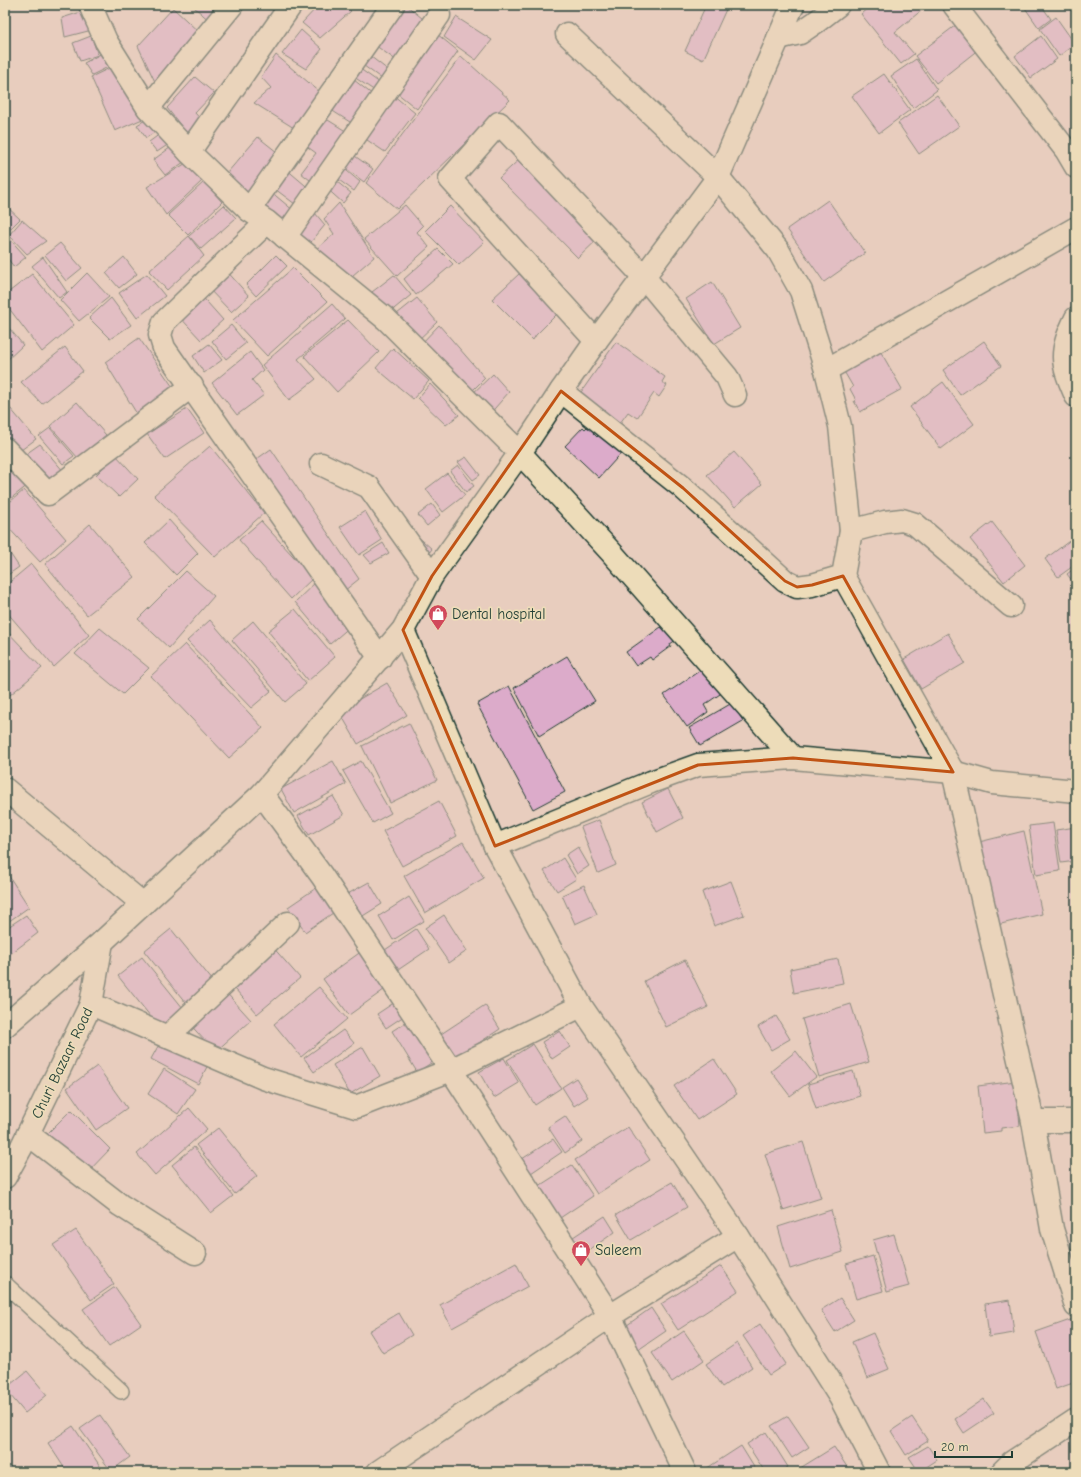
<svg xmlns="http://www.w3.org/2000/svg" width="1081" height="1477" viewBox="0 0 1081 1477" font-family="'Comic Neue',sans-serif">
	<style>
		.building { fill: #dcabca; stroke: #1f3d34 }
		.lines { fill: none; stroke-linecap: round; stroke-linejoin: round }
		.lane-casing { stroke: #1f3d34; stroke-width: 18 }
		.street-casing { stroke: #1f3d34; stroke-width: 25 }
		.secondary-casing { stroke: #1f3d34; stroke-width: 25 }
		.lane { stroke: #eddcb9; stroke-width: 15 }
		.street { stroke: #eddcb9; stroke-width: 22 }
		.secondary { stroke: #eddcb9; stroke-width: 22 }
		.marked { fill: none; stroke: #c05314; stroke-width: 3; stroke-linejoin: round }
		.labels { text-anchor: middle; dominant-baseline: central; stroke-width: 3.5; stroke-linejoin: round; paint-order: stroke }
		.poi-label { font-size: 15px; fill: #1f3d34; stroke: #eddcb9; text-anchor: start }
		.street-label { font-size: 15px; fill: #1f3d34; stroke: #eddcb9 }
	</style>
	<rect width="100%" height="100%" fill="#e8cdbe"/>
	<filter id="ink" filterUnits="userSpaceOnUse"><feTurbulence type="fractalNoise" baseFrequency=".025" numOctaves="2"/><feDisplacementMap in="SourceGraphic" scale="8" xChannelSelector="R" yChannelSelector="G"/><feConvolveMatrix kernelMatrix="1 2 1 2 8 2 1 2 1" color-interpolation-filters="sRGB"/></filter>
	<g filter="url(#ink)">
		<g class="building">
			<polygon points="194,5 227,5 213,24 193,6"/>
			<polygon points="319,5 344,5 351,11 320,38 302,23"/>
			<polygon points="403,5 406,5 428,23 400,63 372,43"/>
			<polygon points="706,5 728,5 703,60 685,51"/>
			<polygon points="871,5 928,5 895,32 914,54 901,64 861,14"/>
			<polygon points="1023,5 1041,5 1051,19 1039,28"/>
			<polygon points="173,8 202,35 158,88 138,46"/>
			<polygon points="87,10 92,30 65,37 62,18"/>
			<polygon points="456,17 492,40 476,60 444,37"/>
			<polygon points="1056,17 1075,44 1059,56 1040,29"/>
			<polygon points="964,19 984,45 936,83 915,56"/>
			<polygon points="301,30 322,49 306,69 282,54"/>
			<polygon points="437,34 458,51 417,109 392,89"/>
			<polygon points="91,36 98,55 80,61 73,43"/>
			<polygon points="1041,36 1057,59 1031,78 1015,56"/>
			<polygon points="108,50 116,63 92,75 84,63"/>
			<polygon points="366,53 388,70 382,79 360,63"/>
			<polygon points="276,55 321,93 294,128 254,103 271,88 261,77"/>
			<polygon points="461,56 510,100 397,209 366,183"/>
			<polygon points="916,59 937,90 913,108 891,76"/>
			<polygon points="118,64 147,117 115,131 91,77"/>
			<polygon points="356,66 380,83 375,91 351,75"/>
			<polygon points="884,74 910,110 879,133 852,96"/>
			<polygon points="349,76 373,95 353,124 328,108"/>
			<polygon points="195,77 214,93 195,113 204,123 189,136 167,108"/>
			<polygon points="393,95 415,113 385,152 364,138"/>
			<polygon points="937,95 959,126 919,154 898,123"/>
			<polygon points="152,116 161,128 146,138 137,125"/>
			<polygon points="328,120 352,135 315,184 301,173 316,153 305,145"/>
			<polygon points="164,131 172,142 157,152 149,142"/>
			<polygon points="258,137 282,156 248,200 221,180"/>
			<polygon points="174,145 184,162 165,175 153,160"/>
			<polygon points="352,154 373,169 364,182 344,167"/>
			<polygon points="524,155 601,236 578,258 499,178"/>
			<polygon points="188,162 202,181 166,215 147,187"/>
			<polygon points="340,165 360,182 354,191 332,175"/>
			<polygon points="285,168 312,191 299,207 271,186"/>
			<polygon points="331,177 351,193 343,203 324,186"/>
			<polygon points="204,182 222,202 188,235 168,215"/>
			<polygon points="270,191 294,211 281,225 256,208"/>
			<polygon points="828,200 865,253 824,282 787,229"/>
			<polygon points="339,203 374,257 345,282 314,251 334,234 324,219"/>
			<polygon points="5,205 20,219 5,234"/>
			<polygon points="224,205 236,218 201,249 189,236"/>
			<polygon points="405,205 423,226 417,232 429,247 397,276 364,239"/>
			<polygon points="450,206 484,242 459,265 425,231"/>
			<polygon points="310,207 325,225 307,247 291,235"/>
			<polygon points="22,220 46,241 27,254 9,235"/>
			<polygon points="7,236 26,257 14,267 5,255 5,238"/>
			<polygon points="189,236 204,256 167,290 149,271"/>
			<polygon points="60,243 82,268 66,281 45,255"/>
			<polygon points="438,249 453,264 416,295 404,279"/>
			<polygon points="276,255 287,266 256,296 246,285"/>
			<polygon points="43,257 67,292 59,298 32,266"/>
			<polygon points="124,257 137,274 119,288 106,273"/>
			<polygon points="293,268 327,302 267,356 233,320"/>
			<polygon points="225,269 249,296 231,312 206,286"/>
			<polygon points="87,273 109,297 79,321 60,300"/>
			<polygon points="32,274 74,325 42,352 5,303 5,295"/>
			<polygon points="147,274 165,296 137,318 119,293"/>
			<polygon points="519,274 557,314 536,335 533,340 492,299"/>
			<polygon points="394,275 411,295 389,313 372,292"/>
			<polygon points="712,282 740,328 714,344 686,299"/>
			<polygon points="199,293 223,320 201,340 177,314"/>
			<polygon points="111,298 131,325 110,339 89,318"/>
			<polygon points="417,298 437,322 415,343 392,318"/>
			<polygon points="332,304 345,319 298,359 316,379 289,400 262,365"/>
			<polygon points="348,320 379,352 337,392 304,356"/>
			<polygon points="5,323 23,345 5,362"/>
			<polygon points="231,325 246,343 226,359 212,341"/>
			<polygon points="439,325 485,378 471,392 420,345"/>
			<polygon points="139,338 177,393 140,419 105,362"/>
			<polygon points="984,341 1001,366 960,395 943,370"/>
			<polygon points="616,342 665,377 662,382 667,385 659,397 654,393 637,418 628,412 620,423 579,395"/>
			<polygon points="209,344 222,360 204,373 193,356"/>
			<polygon points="65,347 83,371 42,404 21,382"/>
			<polygon points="878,347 902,389 860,412 854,401 856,400 850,389 853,387 842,368"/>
			<polygon points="393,348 429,381 413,399 376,368"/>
			<polygon points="250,352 263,370 252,380 264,395 237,415 212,383"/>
			<polygon points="493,374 509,392 488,416 470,396"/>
			<polygon points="943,382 974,424 941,449 910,407"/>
			<polygon points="430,384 459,415 446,425 418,398"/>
			<polygon points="5,402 36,439 17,453 5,439"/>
			<polygon points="77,402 106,435 78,458 50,426"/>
			<polygon points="187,409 204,433 165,459 147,434"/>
			<polygon points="592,422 598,427 593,433 597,437 604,430 625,449 599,478 565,446 583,427 585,429"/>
			<polygon points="50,428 74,456 63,464 39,436"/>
			<polygon points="40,444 65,473 47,486 23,456"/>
			<polygon points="210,446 264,513 215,557 154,495"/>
			<polygon points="271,449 359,579 344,591 251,463"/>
			<polygon points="734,452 762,484 735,507 707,475"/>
			<polygon points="116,455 138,479 119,497 96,475"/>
			<polygon points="466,457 480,475 473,480 458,462"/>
			<polygon points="5,463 28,485 5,503"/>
			<polygon points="458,465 474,486 466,492 450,471"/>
			<polygon points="447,473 465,495 443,512 426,489"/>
			<polygon points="24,490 66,539 40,562 5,524 5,506"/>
			<polygon points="432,504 440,515 427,526 418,515"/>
			<polygon points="365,511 382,540 359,555 340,527"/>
			<polygon points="169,520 198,553 176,575 145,543"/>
			<polygon points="261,521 313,578 291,599 239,540"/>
			<polygon points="992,522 1025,565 1004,582 970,539"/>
			<polygon points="90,524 135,577 87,615 45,564"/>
			<polygon points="414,533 432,549 424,559"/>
			<polygon points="1076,536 1076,564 1058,577 1045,559"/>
			<polygon points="383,543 389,553 371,563 364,555"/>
			<polygon points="5,546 19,567 5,577"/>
			<polygon points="31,564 89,635 54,667 5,610 5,586"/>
			<polygon points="1076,567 1076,586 1067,574"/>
			<polygon points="186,571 214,596 169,648 138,619"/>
			<polygon points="318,580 352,625 330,644 295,602"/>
			<polygon points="295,609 335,657 308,681 268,631"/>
			<polygon points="210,620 271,691 251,708 187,641"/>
			<polygon points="253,621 306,684 285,702 232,640"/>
			<polygon points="668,622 679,638 670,644 671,646 652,660 650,657 636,666 626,652"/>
			<polygon points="100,628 149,668 123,694 75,654"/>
			<polygon points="5,629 42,668 10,695 5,691"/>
			<polygon points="948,633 965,663 921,689 904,659"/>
			<polygon points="185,644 263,728 229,758 151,676"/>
			<polygon points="567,656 595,701 539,736 514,688"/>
			<polygon points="705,667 723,692 704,705 708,712 687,727 664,695"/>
			<polygon points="387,683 407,715 358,744 339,711"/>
			<polygon points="509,686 565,792 533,809 477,704"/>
			<polygon points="732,703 743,721 700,746 689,728"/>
			<polygon points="409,723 437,780 390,803 362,746"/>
			<polygon points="333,761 346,784 294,813 281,789"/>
			<polygon points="361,761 391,813 373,823 343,771"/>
			<polygon points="668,789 683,818 657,832 642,802"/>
			<polygon points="333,796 344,815 309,835 298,816"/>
			<polygon points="439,801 457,836 402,866 383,831"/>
			<polygon points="599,820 616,865 598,873 581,827"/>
			<polygon points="1053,823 1060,871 1036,875 1029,826"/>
			<polygon points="1076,827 1076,861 1061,863 1056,830"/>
			<polygon points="1024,831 1042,914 993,926 975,843"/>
			<polygon points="463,842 484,878 425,913 404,876"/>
			<polygon points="578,847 589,866 577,874 566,855"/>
			<polygon points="563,858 576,879 557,891 544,871"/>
			<polygon points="5,870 29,907 5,924"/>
			<polygon points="731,881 744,915 714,926 702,892"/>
			<polygon points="369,882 382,904 358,919 344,896"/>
			<polygon points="584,885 597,914 575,924 562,895"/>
			<polygon points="316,888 333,913 305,932 288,907"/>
			<polygon points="409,897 424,921 393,940 379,916"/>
			<polygon points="26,915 38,933 5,958 5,929"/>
			<polygon points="444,915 467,951 449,963 425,928"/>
			<polygon points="171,929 213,981 186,1003 144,951"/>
			<polygon points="416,929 429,949 395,972 382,952"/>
			<polygon points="271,945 300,978 257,1014 228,981"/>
			<polygon points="362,951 388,987 349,1015 323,979"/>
			<polygon points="142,957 187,1013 163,1032 118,976"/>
			<polygon points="838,959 843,983 794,993 790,969"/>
			<polygon points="685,960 708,1007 666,1027 644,981"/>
			<polygon points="319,987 347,1019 301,1057 274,1024"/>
			<polygon points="223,989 251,1020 215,1052 187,1021"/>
			<polygon points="398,1000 407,1014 386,1028 377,1014"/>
			<polygon points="851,1004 869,1062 819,1077 802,1019"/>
			<polygon points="485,1005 500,1029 453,1060 438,1036"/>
			<polygon points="776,1016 790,1039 771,1050 758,1027"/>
			<polygon points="414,1017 439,1058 417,1072 392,1031"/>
			<polygon points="343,1030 354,1043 314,1072 304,1058"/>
			<polygon points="560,1031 570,1047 552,1059 542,1042"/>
			<polygon points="162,1039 209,1063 198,1084 151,1059"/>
			<polygon points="533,1044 561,1088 535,1105 507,1060"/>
			<polygon points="363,1047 380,1076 350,1094 333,1065"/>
			<polygon points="796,1051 816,1077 790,1096 771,1071"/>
			<polygon points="504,1058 519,1083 494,1098 479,1072"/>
			<polygon points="714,1059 737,1094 697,1120 674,1086"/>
			<polygon points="97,1066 127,1108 96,1130 67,1088"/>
			<polygon points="164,1069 195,1089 178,1114 148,1094"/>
			<polygon points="853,1071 860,1096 816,1109 808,1084"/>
			<polygon points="576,1078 588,1097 574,1106 562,1087"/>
			<polygon points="1016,1081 1020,1126 1001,1128 1001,1131 983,1133 978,1086"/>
			<polygon points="189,1108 207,1129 155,1175 137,1154"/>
			<polygon points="71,1110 110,1149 86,1174 46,1135"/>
			<polygon points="565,1116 582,1141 565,1153 548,1127"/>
			<polygon points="628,1127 650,1160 597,1194 575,1160"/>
			<polygon points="218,1128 257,1176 235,1194 196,1145"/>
			<polygon points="553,1139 562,1152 531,1173 522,1159"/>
			<polygon points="803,1142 821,1198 783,1210 765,1154"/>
			<polygon points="194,1147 233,1196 211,1213 172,1165"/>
			<polygon points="572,1165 593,1196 560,1218 539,1186"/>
			<polygon points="672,1182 687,1207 631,1240 616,1215"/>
			<polygon points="831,1210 843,1252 790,1269 778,1227"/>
			<polygon points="605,1216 615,1232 579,1257 567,1241"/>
			<polygon points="76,1230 114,1284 91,1300 53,1245"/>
			<polygon points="894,1234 909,1286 887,1292 873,1240"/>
			<polygon points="873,1256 883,1291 856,1299 846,1264"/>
			<polygon points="516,1263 528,1286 452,1328 440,1305"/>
			<polygon points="721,1266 738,1291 678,1330 661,1304"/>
			<polygon points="115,1287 141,1324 109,1346 83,1309"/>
			<polygon points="840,1298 854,1320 835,1332 821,1310"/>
			<polygon points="1010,1300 1014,1333 989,1337 985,1304"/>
			<polygon points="651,1308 666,1331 638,1350 623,1328"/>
			<polygon points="399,1313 412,1335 383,1353 369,1331"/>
			<polygon points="1076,1318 1076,1382 1056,1389 1036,1332"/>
			<polygon points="760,1324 786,1364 769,1375 743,1336"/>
			<polygon points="684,1331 704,1360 672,1382 652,1353"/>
			<polygon points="873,1333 889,1369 867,1378 852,1342"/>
			<polygon points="737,1343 752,1367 722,1387 706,1364"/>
			<polygon points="27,1371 47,1395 25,1413 5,1389"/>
			<polygon points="984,1399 994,1413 964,1433 955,1419"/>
			<polygon points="100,1415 130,1457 111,1471 80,1429"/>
			<polygon points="788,1416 809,1447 792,1458 771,1426"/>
			<polygon points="912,1417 928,1441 906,1455 891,1431"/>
			<polygon points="73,1426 104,1472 67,1472 48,1443"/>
			<polygon points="766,1432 788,1467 781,1472 765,1472 747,1444"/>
			<polygon points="741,1446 757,1472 701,1472"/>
			<polygon points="928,1446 937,1460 919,1472 909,1457"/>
			<polygon points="834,1447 849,1470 847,1472 798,1472 797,1470"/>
		</g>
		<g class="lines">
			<g class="lane-casing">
				<polyline id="lane" points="5,1284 121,1391"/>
			</g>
			<g class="street-casing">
				<g id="street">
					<polyline points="90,5 106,41 148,108"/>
					<polyline points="291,5 189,152 249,210 267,222 386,319 520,453 611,552 793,758"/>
					<polyline points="954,5 1066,150 1076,167"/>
					<polyline points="567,34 718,177 778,250 801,291 826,370 840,426 851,531 885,522 902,520 915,524 1011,606"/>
					<polyline points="778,38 800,33 816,22 838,5"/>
					<polyline points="189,152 148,108 232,5"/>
					<polyline points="249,210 393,5"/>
					<polyline points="267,222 164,322 160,335 164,348 380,658"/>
					<polyline points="285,237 439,15"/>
					<path d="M1076,318C1059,353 1061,362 1076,396"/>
					<polyline points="596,341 450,179 499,123 644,277 727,377 735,395"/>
					<polyline points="826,370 1076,228"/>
					<polyline points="561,391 683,488 785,581 797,587 812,585 843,576 851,531"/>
					<polyline points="5,449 48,494 192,386"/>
					<polyline points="321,464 369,487 432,576"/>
					<polyline points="843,576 953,772 1033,1121 1052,1229 1076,1306"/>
					<polyline points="5,789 143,904"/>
					<polyline points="262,794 322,876 451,1070 610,1316 685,1472"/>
					<polyline points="495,846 651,782 698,765 793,758 953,772 992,783 1076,791"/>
					<polyline points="91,1004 263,1078 356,1107 451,1070 581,1006"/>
					<polyline points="167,1037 288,923"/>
					<polyline points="1033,1121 1076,1121"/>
					<polyline points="28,1134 120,1205 195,1253"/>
					<polyline points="378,1472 610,1316 738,1236"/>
					<polyline points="1002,1472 1011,1463 1076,1420"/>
				</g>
			</g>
			<g class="secondary-casing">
				<g id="secondary">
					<polyline points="403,630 495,846 581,1006 738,1236 840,1397 879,1472"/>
					<polyline points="5,1026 102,942 262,794 403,630 432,576 520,453 561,391 596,341 718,177 793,5"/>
					<polyline points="5,1177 21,1148 91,1004 102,942"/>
				</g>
			</g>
			<use href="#lane" class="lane"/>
			<use href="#street" class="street"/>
			<use href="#secondary" class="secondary"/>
		</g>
	</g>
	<path d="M0 0H1081V1477H0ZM561,391L683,488L785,581L797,587L812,585L843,576L953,772L793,758L698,765L495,846L403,630L432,576Z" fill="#e8cdbe" fill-opacity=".55" fill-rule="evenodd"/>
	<path class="marked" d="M561,391L683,488L785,581L797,587L812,585L843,576L953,772L793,758L698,765L495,846L403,630L432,576Z"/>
	<defs>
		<g id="shop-pin" transform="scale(1)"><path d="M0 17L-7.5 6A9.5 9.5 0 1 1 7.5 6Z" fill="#d1495b" stroke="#eddcb9"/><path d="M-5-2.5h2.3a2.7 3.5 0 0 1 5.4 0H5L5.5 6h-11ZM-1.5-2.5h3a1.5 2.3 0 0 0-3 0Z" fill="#fff"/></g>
	</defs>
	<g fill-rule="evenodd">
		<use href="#shop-pin" x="438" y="614"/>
		<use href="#shop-pin" x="581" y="1250"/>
	</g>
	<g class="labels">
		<g class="poi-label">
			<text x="452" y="614">Dental hospital</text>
			<text x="595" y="1250">Saleem</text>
		</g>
		<g class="street-label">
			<text transform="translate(62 1063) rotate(-64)">Churi Bazaar Road</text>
		</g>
	</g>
	<rect width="1081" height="1477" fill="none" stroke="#eddcb9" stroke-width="20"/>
	<rect x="10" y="10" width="1061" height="1457" fill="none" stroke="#1f3d34" stroke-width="1.5" filter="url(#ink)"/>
	<path d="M935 1451v6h77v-6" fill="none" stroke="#1f3d34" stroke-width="2"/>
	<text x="941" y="1451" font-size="12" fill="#1f3d34" stroke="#eddcb9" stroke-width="3" paint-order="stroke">20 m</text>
</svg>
